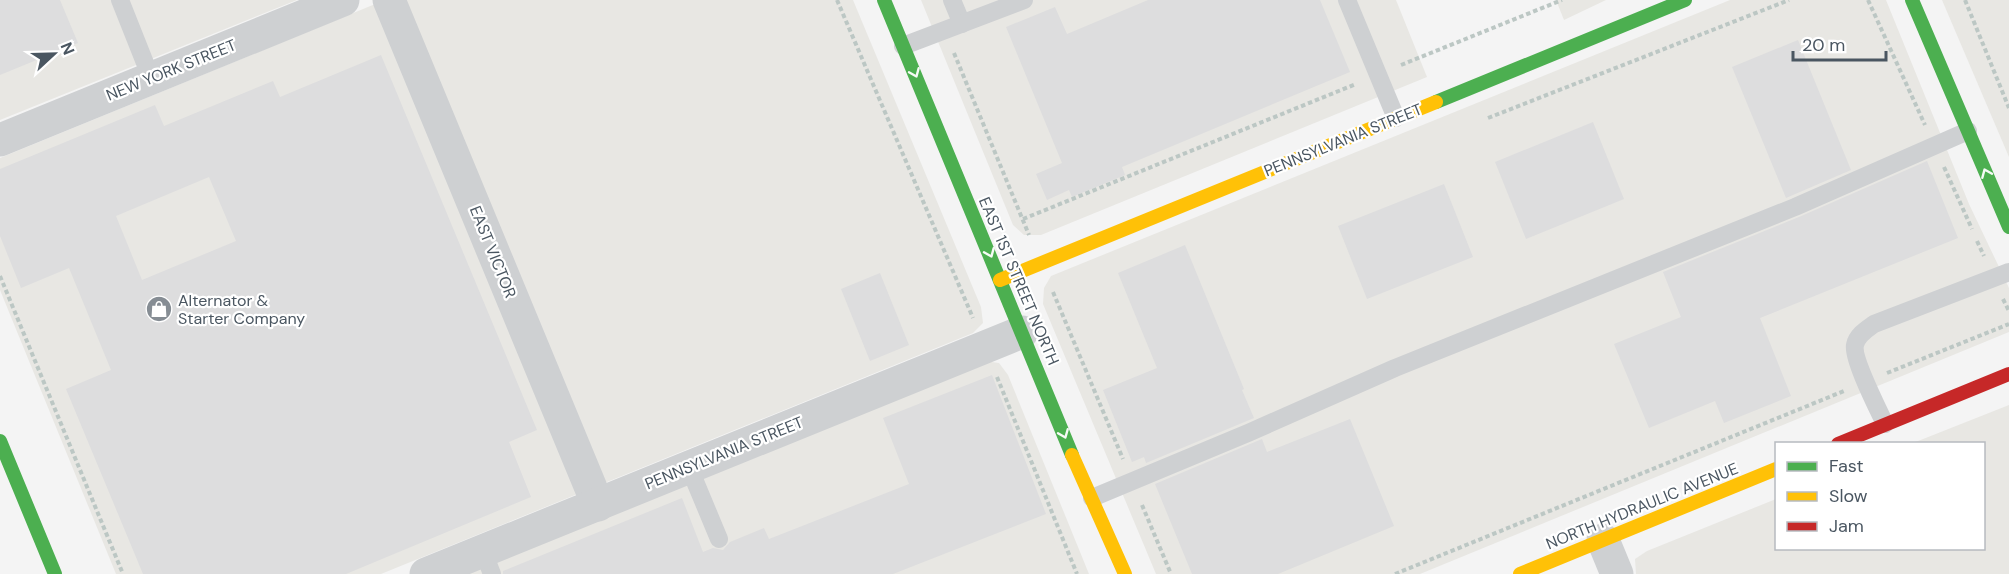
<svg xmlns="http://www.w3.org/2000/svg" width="2009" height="574" viewBox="0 0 2009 574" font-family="'DM Sans',sans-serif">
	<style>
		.commercial { fill: #e8e7e3 }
		.building { fill: #ddddde; fill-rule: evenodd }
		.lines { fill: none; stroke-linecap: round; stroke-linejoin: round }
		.path { stroke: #bcc7c4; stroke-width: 4; stroke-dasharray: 4.5 3; stroke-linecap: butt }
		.lane { stroke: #ced0d2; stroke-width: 18 }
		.street { stroke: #ced0d2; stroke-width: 33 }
		.fast { stroke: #4caf50; stroke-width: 14 }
		.slow { stroke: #ffc107; stroke-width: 14 }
		.jam { stroke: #c62828; stroke-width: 14 }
		.oneway { stroke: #f6fbf6 }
		.labels { text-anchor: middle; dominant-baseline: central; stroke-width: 4.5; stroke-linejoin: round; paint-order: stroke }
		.street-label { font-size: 16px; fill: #4a5661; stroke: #fff }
		.poi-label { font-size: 16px; fill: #4a5661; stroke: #fff; text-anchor: start }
	</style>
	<rect width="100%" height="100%" fill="#f4f4f4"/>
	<g class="commercial">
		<polygon points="0,0 297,0 0,120"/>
		<polygon points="385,0 853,0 981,307 983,323 973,333 381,574 116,574 0,290 0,158"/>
		<polygon points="921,0 1396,0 1427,77 1041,235 1024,235 1013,225"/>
		<polygon points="1556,0 1606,0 1564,20"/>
		<polygon points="1730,0 1886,0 1969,204 2009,288 2009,332 1420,574 1156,574 1043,304 1044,288 1051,276"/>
		<polygon points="1942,0 2009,0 2009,157"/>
		<polygon points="984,361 999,363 1008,375 1089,574 466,574"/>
		<polygon points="2009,405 2009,574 1636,574 1635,559 1647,551 1776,499 1776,548 1984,548 1984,444 1913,443"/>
	</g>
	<g class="building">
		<polygon points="0,0 60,0 78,43 0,75"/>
		<polygon points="1148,0 1320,0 1350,72 1122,167 1125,175 1072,197 1069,190 1047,200 1036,174 1062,163 1006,27 1055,7 1067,34"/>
		<polygon points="1798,40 1851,170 1786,198 1732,67"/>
		<path d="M381,55L537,430L509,442L531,497L346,574H143L66,389L111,370L69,268L21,288L0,236V169L155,105L164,126L273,81L280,97ZM209,177L236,241L142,280L116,216Z"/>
		<polygon points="1593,122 1624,199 1526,239 1495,162"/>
		<polygon points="1927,161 1958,238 1760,318 1791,396 1724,423 1715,401 1649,428 1614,344 1681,317 1663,272 1799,217"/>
		<polygon points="1444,184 1473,257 1367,299 1338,226"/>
		<polygon points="1185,245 1244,389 1242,390 1254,418 1146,463 1144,457 1132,462 1103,390 1157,368 1118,273"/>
		<polygon points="880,273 909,345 870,361 841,289"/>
		<polygon points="992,375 1046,514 893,574 503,574 503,571 682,498 703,552 713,548 723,550 730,542 764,528 769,539 909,484 883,418"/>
		<polygon points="1350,419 1394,526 1278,574 1192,574 1155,484 1262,439 1267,452"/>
	</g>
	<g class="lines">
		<g class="path">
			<polyline points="837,0 973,318"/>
			<polyline points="1868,0 1925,125"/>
			<polyline points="1965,0 2009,108"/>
			<polyline points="954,53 1029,235"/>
			<polyline points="1401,65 1562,0"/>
			<polyline points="1488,118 1789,0"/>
			<polyline points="1944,167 1972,229"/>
			<polyline points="1023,219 1356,84"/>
			<polyline points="1977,241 1984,256"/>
			<polyline points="0,276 123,574"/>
			<polyline points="1053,292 1123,459"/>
			<polyline points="2003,299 2009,311"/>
			<polyline points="1887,373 2009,324"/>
			<polyline points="997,377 1077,574"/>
			<polyline points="1142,505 1171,574"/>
			<polyline points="1395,574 1844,391"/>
		</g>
		<g class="lane">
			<polyline points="120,0 151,78"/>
			<polyline points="952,0 962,24"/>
			<polyline points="1347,0 1396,118"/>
			<polyline points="903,46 1024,0"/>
			<path d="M1885,424C1878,409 1852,358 1855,345C1857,335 1867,329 1874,324L2009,272"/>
			<polyline points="689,467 719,539"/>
			<polyline points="1092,498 1248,433 1395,368 1795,207 1968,131"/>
			<polyline points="483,551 492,574"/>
		</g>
		<g class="street">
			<polyline points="389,0 598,505"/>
			<polyline points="0,140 343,0"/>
			<polyline points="1603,540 1617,574"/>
			<polyline points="426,574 1022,332"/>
		</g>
		<g class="fast">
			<polyline points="884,0 1072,455"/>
			<polyline points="1912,0 2009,227"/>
			<polyline points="1436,102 1685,0"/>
			<polyline points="0,441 55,574"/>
		</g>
		<g class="slow">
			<polyline points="1000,280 1436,102"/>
			<polyline points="1072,455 1125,574"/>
			<polyline points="1520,574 1776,469"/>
		</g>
		<polyline class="jam" points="1838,444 2009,374"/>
	</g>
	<defs><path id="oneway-chevron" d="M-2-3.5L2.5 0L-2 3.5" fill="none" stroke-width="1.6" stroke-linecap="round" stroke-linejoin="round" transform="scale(1.5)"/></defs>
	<g class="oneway">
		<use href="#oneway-chevron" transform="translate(915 73) rotate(67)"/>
		<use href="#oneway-chevron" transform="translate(1986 173) rotate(-113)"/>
		<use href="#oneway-chevron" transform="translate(990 253) rotate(67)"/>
		<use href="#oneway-chevron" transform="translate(1064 434) rotate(68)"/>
	</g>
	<defs>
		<g id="shop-disc" transform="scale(1.35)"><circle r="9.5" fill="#868d94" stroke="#fff"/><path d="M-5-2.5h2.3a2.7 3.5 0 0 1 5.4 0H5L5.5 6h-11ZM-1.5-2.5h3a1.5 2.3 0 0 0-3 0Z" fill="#fff"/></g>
	</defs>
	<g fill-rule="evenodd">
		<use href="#shop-disc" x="159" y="309"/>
	</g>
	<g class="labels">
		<g class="street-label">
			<text transform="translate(171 70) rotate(-22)">NEW YORK STREET</text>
			<text transform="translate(1343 140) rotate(-22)">PENNSYLVANIA STREET</text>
			<text transform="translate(493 252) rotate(68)">EAST VICTOR</text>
			<text transform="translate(1019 281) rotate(67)">EAST 1ST STREET NORTH</text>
			<text transform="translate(724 453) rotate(-22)">PENNSYLVANIA STREET</text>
			<text transform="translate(1642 506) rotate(-22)">NORTH HYDRAULIC AVENUE</text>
		</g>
		<g class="poi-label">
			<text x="178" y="300">Alternator &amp;<tspan x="178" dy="18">Starter Company</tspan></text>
		</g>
	</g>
	<rect x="1775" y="442" width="210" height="108" fill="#ffffff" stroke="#b7bbc0" stroke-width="1.5"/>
	<rect x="1787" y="462" width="30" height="9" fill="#4caf50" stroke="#b7bbc0" stroke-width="1.5"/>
	<text x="1829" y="472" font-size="18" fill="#4a5661">Fast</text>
	<rect x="1787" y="492" width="30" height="9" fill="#ffc107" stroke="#b7bbc0" stroke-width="1.5"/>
	<text x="1829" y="502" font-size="18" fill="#4a5661">Slow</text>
	<rect x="1787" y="522" width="30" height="9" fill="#c62828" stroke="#b7bbc0" stroke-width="1.5"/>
	<text x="1829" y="532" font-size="18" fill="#4a5661">Jam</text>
	<g transform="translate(54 54) rotate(68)" stroke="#ffffff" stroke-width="4.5" paint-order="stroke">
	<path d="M0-4.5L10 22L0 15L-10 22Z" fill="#4a5661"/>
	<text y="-9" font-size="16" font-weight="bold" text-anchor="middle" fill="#4a5661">N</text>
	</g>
	<path d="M1793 51v9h93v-9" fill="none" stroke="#4a5661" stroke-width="3"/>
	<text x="1802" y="51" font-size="18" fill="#4a5661" stroke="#ffffff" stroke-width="4.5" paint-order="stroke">20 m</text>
</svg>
